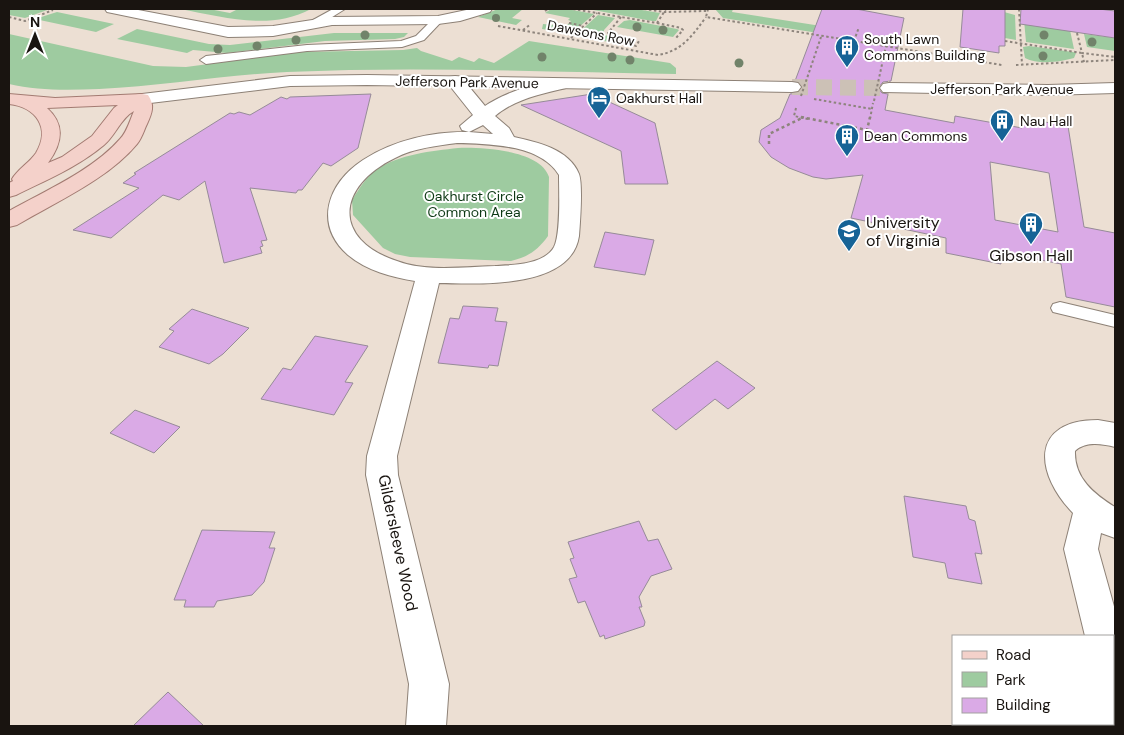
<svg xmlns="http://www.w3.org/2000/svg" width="1124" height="735" viewBox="0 0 1124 735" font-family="'DM Sans',sans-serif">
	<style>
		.green { fill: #9ecba0 }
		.building { fill: #daaae6; stroke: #968b98; fill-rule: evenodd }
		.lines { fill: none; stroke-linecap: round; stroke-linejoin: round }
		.secondary-tunnel { stroke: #ccc1b6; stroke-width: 16; stroke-dasharray: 16 8; stroke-linecap: butt }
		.lane-casing { stroke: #8d8176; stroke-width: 2 }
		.street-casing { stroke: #8d8176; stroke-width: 2 }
		.secondary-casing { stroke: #8d8176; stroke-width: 2 }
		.primary-casing { stroke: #a37b72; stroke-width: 2 }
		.path-far1 { stroke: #8d847c; stroke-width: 2; stroke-dasharray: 2.5 2.5; stroke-linecap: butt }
		.path { stroke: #8d847c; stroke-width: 2.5; stroke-dasharray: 3 3; stroke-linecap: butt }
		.lane { fill: #fff; fill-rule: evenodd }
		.street { fill: #fff; fill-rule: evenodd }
		.secondary { fill: #fff; fill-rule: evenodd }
		.primary { fill: #f4d1ca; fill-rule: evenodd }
		.path-bridge { stroke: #8d847c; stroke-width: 2; stroke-dasharray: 2.5 2.5; stroke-linecap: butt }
		.tree { fill: #71836a }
		.labels { text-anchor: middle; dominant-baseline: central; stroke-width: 4; stroke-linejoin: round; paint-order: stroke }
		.far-street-label { font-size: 14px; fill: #191410; stroke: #fff }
		.far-poi-label { font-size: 14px; fill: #191410; stroke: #fff; text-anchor: start }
		.far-park-label { font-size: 14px; fill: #0d3814; stroke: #fff }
		.poi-label { font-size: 16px; fill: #191410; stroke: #fff; text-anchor: start }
		.street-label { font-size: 16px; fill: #191410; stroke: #fff }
	</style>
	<rect width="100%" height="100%" fill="#ecdfd3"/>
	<g class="green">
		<polygon points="9,9 50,9 25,18 9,15"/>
		<path d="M180,9H209L230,13L238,9H311C270,31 223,17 180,9Z"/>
		<polygon points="498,9 523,9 512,18 522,20 516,25 478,17"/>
		<polygon points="551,9 567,9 594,14 571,34 542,29 543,24 566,26 571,21 568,20 570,18 545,13"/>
		<polygon points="588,9 636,9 660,13 656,21 652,21"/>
		<polygon points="715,9 733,9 732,12 834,28 831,35 723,18"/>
		<polygon points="1023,9 1031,9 1033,25 1070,30 1074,49 1026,42"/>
		<polygon points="57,12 114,24 96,32 35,19"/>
		<polygon points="1004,12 1015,15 1016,40 1005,38"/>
		<polygon points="598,15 615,18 604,30 604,34 621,44 575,36"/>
		<polygon points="630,20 677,29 679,30 673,37 617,27 624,21"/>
		<polygon points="137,29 209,44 230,45 334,33 408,33 404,37 395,39 325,41 227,53 193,50 187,53 117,39"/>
		<path d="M9,34L153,66L186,67L299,52L403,50L417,48L421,51L452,61L459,57L474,62L479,58L494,63L529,41L670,63L676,68V74C547,72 417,66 287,72C224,75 162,86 99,89C69,90 38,91 9,84Z"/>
		<polygon points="1084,34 1115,38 1115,51 1087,47"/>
		<path d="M1029,46L1073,52L1076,53L1074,58C1060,62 1038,65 1025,58L1023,47Z"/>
		<path d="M458,148C482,147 541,150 549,177L548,236C538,250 528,257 511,261L410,257L395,254L383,248L353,215L352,200C359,189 366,177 376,170C399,154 432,151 458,148Z"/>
	</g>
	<g class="building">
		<path d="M822,9H856L904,18L891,81L883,82L878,88L882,93L888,94L885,110L954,123L955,116L1022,128V118L1068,126L1084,227L1115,233V307L1066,297L1061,264L1000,252L1001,264L946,253V238L851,218L863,175L826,179L813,177L789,168L771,157L759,142L761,130L780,118L790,94L798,93L802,88L800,82L795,81ZM990,162L1049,173L1058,232L995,220Z"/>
		<polygon points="963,9 1005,9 1005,46 999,46 999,53 960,47"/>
		<polygon points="1021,9 1099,9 1115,11 1115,38 1020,24"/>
		<polygon points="371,94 358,148 331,166 323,163 302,190 298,190 296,193 250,188 267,240 261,241 263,246 260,247 262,253 224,263 205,181 179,200 163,195 111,238 73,230 139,188 123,183 136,174 134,173 230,113 234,114 239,112 250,115 281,97 287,99 290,97"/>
		<polygon points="592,94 655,123 668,184 625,184 621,151 521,105"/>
		<polygon points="605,232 654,240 645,275 594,267"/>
		<polygon points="463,306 498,308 495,321 507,322 498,366 489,365 488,368 438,363 450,318 459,319"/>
		<polygon points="192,309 249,328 223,354 209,364 159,347 174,331 169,329"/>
		<polygon points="315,336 368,346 345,382 353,383 334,415 261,399 283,368 291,370"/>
		<polygon points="717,361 755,388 728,409 715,399 676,430 652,410"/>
		<polygon points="135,410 180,427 154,453 110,433"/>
		<polygon points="904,496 966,506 969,519 975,521 982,554 975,553 982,584 948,578 945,563 913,557"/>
		<polygon points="639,521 648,541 658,539 672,569 651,576 639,597 642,607 639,607 645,622 644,626 605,639 604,635 600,637 585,601 578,603 569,579 577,577 570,559 574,558 568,542"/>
		<polygon points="202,530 275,532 269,548 275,548 264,582 252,595 217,601 214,607 184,607 186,600 174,600"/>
		<polygon points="168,692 204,726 133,726"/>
	</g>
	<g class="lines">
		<polyline class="secondary-tunnel" points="792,87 889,88"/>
		<g class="lane-casing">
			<g id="lane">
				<polygon points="333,9 345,9 321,24 313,24 312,22 313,20"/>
				<polygon points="438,17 443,20 424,40 402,47 307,51 206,64 200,60 206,56 307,45 401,41 416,36 434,18"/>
				<polygon points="1060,302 1115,315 1115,327 1053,312 1051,308 1053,304"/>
			</g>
		</g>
		<g class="street-casing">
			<g id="street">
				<polygon points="105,9 133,9 228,27 273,26 332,17 438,16 471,9 492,9 490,12 460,21 438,24 332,25 273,36 228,37 112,13 107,12"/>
				<path d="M455,76L461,77L485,106C501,95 547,76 566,80L569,84L566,88C541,94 515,99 495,116L509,128L514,137C537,142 569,149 579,174C583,185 580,223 579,236C571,289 480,284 439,283L397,456L398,475L449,684L446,726H406L409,684L366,475L367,456L415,281C392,277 367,271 348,255C313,224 328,183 363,160C393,140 434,131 469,132L462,130L460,126L473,115L446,81L449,77ZM483,125L493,134L469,132ZM457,143C489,144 540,144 559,175C559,191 561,233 554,247C544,265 512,265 495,266C464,267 426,272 397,261C331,239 337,186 395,158C414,148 436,146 457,143Z"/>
				<path d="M1098,420L1115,423V447C1102,444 1086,441 1075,451C1074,478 1094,494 1115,507V538L1101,533L1098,549L1115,610V696L1113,695V636H1085L1064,549L1073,513C1035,474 1029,420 1098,420Z"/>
			</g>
		</g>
		<g class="secondary-casing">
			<g id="secondary">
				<polygon points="367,75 792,82 798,83 801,87 798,91 792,92 367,85 290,86 142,104 136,103 133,99 136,95 142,94 290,76"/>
				<polygon points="889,83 1048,85 1115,83 1115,93 1048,95 883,92 880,88 883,84"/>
			</g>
		</g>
		<g class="primary-casing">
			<path id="primary" d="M9,94L55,98L142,94L148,95C155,105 152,113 147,124C144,130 142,138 137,144C108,179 56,202 17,225L9,227V211C45,191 93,170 120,139C127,132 130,120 134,111C120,119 116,135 104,145C78,167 46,180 16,195L9,197V183L13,181L12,179C18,169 29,163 36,153C51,128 36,107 9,104ZM118,105L114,108L92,136L62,157L48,163C62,144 66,125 47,108Z"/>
		</g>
		<g class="path-far1">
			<polyline points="573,9 657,23 666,9"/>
			<polyline points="644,9 664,12 706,11"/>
			<polyline points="708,9 706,17 1002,65"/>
			<polyline points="1019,9 1022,65"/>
			<polyline points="545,11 548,9"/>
			<polyline points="9,17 25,21 53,10"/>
			<polyline points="621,17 608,33 617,40 636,46 639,41"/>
			<polyline points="569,23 583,26"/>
			<polyline points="657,23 681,28 683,30 676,38"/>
			<path d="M498,26L658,55C682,51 692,36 706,17"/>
			<polyline points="523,30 531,24"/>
			<polyline points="1077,33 1082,53 1115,57"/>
			<polyline points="571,38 597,13"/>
			<polyline points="854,41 859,27"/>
			<polyline points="1005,41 1082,53 1084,62"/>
			<polyline points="1016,65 1115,60"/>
			<polyline points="814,99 872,109"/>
			<polyline points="796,108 794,116 808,119"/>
			<polyline points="870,119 873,103"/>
		</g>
		<g class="path">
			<polyline points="801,117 867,130 870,117"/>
			<polyline points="769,144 769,134 802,118"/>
		</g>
		<use href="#lane" class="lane"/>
		<use href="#street" class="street"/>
		<use href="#secondary" class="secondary"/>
		<use href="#primary" class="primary"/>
		<g class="path-bridge">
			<polyline points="801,96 821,37"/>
			<polyline points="874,101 886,46"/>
		</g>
	</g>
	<g class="tree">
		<circle cx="496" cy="18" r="4"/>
		<circle cx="637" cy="27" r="4.5"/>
		<circle cx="663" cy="30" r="4.5"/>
		<circle cx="365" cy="35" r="4.5"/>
		<circle cx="1044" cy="35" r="4.5"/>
		<circle cx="296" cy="40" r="4.5"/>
		<circle cx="1092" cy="42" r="4.5"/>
		<circle cx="257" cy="46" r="4.5"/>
		<circle cx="218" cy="49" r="4.5"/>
		<circle cx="1043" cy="56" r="4.5"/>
		<circle cx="542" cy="57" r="4.5"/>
		<circle cx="612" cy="57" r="4.5"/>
		<circle cx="630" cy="60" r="4.5"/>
		<circle cx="739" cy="63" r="4.5"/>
	</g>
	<defs>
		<g id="building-pin" transform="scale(1.25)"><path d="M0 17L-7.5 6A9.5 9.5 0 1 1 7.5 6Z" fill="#166396" stroke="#fff"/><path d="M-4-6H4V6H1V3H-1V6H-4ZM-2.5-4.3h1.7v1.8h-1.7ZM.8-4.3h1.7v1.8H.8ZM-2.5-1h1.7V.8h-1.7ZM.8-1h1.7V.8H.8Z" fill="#fff"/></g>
		<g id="hotel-pin" transform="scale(1.25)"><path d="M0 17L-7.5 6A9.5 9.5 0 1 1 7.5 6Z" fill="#166396" stroke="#fff"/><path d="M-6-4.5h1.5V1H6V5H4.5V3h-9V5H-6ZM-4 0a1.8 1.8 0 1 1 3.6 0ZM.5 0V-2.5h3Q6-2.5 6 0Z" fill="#fff"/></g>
		<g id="university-pin" transform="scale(1.25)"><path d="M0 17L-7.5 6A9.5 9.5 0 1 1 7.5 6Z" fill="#166396" stroke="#fff"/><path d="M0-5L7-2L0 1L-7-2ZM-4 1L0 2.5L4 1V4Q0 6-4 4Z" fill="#fff"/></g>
	</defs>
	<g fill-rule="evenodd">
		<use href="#building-pin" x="847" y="47"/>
		<use href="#hotel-pin" x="599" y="98"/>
		<use href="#building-pin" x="1002" y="121"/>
		<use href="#building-pin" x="847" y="136"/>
		<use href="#building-pin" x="1031" y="224"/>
		<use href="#university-pin" x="849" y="231"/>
	</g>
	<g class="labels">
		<g class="far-street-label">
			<text transform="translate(591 33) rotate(11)">Dawsons Row</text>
			<text transform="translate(467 82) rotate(1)">Jefferson Park Avenue</text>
			<text x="1002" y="89">Jefferson Park Avenue</text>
		</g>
		<g class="far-poi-label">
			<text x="864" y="39">South Lawn<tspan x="864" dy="16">Commons Building</tspan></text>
			<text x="616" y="98">Oakhurst Hall</text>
			<text x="1020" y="121">Nau Hall</text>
			<text x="864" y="136">Dean Commons</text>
		</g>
		<g class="far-park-label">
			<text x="474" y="196">Oakhurst Circle<tspan x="474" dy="16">Common Area</tspan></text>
		</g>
		<g class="poi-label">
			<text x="866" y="222">University<tspan x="866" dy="18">of Virginia</tspan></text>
			<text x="1031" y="255" text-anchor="middle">Gibson Hall</text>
		</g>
		<g class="street-label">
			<text transform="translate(398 543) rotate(78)">Gildersleeve Wood</text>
		</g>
	</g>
	<rect width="1124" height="735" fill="none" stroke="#191410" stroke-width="20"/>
	<rect x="952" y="635" width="162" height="90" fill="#ffffff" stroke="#a3a19f"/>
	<rect x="962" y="651" width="25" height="8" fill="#f4d1ca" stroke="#a3a19f"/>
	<text x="996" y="660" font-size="15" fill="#191410">Road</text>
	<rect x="962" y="672" width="25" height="15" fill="#9ecba0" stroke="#a3a19f"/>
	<text x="996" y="685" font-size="15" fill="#191410">Park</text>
	<rect x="962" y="698" width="25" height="15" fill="#daaae6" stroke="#a3a19f"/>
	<text x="996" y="710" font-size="15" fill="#191410">Building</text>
	<g transform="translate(35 35)" stroke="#ffffff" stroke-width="4" paint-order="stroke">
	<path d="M0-4L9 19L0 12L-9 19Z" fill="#191410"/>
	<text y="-8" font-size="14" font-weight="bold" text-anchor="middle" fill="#191410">N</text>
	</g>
</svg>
